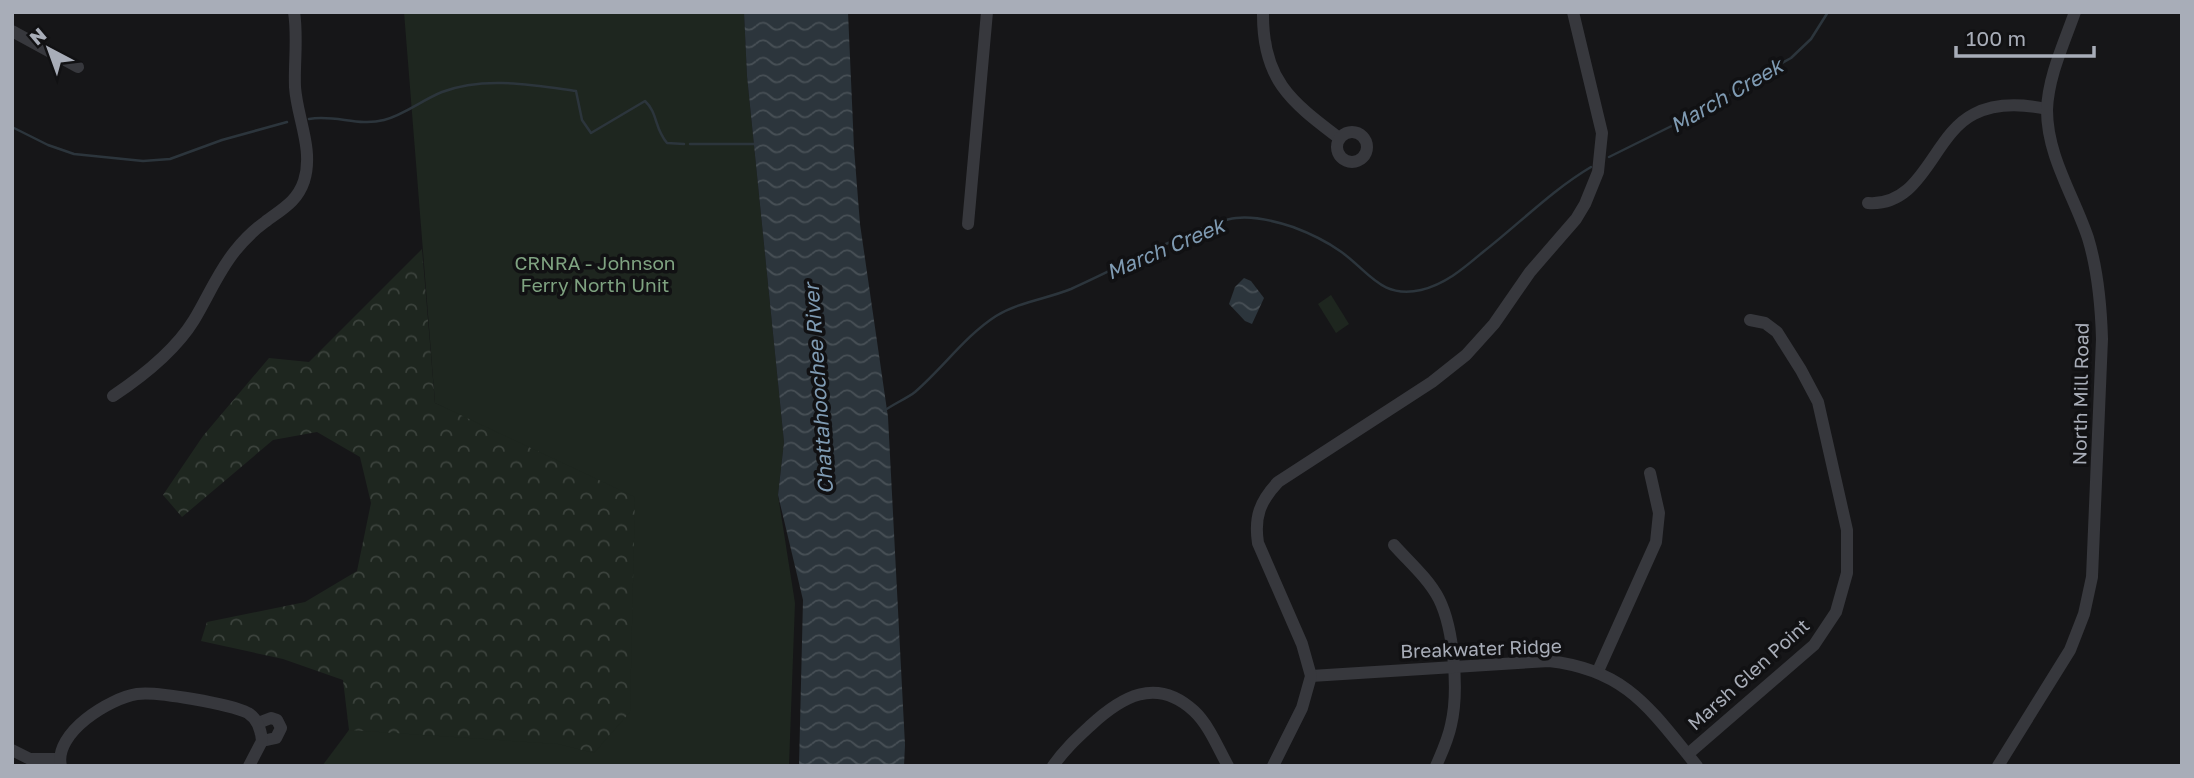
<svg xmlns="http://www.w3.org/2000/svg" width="2194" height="778" viewBox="0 0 2194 778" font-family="'Golos Text',sans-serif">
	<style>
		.forest { fill: url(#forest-crowns) }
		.park { fill: #1e261f }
		.water { fill: url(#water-waves) }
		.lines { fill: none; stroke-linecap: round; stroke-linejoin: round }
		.stream { stroke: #2c353c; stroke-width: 2.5 }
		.minor { stroke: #37383d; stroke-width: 12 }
		.labels { text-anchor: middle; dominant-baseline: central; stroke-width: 7; stroke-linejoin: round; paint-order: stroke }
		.park-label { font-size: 19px; fill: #7fa381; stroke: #111113 }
		.street-label { font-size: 19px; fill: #a8adb8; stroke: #111113 }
		.water-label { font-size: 21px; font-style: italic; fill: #7f9bb3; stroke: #111113 }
	</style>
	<defs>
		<pattern id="forest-crowns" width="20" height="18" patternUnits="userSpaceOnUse" patternTransform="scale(1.75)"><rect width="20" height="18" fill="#1e261f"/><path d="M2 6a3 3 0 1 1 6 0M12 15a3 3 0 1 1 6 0" fill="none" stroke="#3c433d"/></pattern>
		<pattern id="water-waves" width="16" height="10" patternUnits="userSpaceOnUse" patternTransform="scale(1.75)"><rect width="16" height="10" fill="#2c353c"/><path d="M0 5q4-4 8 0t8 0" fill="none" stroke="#485056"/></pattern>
	</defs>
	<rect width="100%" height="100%" fill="#161618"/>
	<polygon class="forest" points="422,249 435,403 667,501 642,766 325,766 349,730 343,680 283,659 201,641 207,622 305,602 357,571 371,503 360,457 317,432 273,440 182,517 163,495 203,436 269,358 309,362"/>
	<g class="park">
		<polygon points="404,12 744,12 747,76 784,442 778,495 795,603 789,766 322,766 349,730 558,744 594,753 630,712 635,497 435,403"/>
		<polygon points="1331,295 1349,324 1336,333 1318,304"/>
	</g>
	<g class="water">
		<polygon points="744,12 848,12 854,148 860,224 888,417 905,745 904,766 799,766 803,600 778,495 784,442 747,76"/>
		<polygon points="1244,278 1251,281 1264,298 1252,324 1245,321 1229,304 1235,287"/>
	</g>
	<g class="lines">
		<g class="stream">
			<path d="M309,119C335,114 358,127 384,120C404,115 422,100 442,92C484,76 532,85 576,91L582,120L591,133L645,101C658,113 654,128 667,143L684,144"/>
			<polyline points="12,127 48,145 74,154 143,161 170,159 222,140 287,122"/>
			<polyline points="690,144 757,144"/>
			<polyline points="1609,157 1718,103 1755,78 1791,58 1811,39 1828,12"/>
			<path d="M884,411C893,404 906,399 915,392C943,368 965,336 996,316C1019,302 1046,299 1071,289C1111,271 1150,250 1191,233C1205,227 1220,220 1236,218C1255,216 1275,221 1293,227C1309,233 1326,241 1340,251C1369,271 1380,299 1421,290C1446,284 1464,268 1483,252C1519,224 1552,190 1591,167"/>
		</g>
		<g class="minor">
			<path d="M1263,12C1262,79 1290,101 1339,138"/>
			<polyline points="12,31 78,67"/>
			<circle cx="1352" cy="147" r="15"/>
			<path d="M1868,203C1924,207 1932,135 1974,114C1997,102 2023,104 2047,109"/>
			<polyline points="968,224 987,12"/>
			<path d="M113,396C143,376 175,351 194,320C208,297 218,272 235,251C243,241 254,230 265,222C282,209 297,202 304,181C314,149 297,118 295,87C294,62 298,37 294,12"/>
			<path d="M1394,545C1409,562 1428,578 1439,599C1454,629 1459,692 1451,725C1448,740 1442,752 1436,766"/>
			<polyline points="1598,671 1656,542 1659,513 1650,473"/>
			<path d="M1311,676L1549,661C1627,670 1650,709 1697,766"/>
			<polyline points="258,723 271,718 277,720 281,728 276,738 262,741"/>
			<polyline points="12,750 30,759 60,759"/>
			<polyline points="1688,754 1814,645 1836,612 1847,573 1847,530 1818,402 1801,370 1777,332 1765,323 1750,320"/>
			<path d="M61,766C53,733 110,698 137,694C156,691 230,704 248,713C258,719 261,730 262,741L249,766"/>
			<path d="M1053,766C1064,750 1076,739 1090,726C1121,697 1156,676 1194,711C1209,725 1218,748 1228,766"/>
			<path d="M1273,766L1302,708L1311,676L1302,644L1258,543C1254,517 1260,501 1278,482L1432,382L1466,355L1494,324L1530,272L1576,219L1585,204L1598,172L1602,133L1573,12"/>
			<path d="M1998,766L2070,650L2084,614L2092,577L2102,339C2101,304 2098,271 2088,238C2074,196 2047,156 2047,110C2048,77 2064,43 2075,12"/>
		</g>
	</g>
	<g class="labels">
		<g class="park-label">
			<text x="595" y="262">CRNRA - Johnson<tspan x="595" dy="22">Ferry North Unit</tspan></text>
		</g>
		<g class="street-label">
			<text transform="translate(2080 394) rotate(-89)">North Mill Road</text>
			<text transform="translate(1481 648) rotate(-2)">Breakwater Ridge</text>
			<text transform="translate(1748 674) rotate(-42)">Marsh Glen Point</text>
		</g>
		<g class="water-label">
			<text transform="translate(1726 95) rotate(-30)">March Creek</text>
			<text transform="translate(1165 248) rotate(-23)">March Creek</text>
			<text transform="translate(818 389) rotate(-94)">Chattahoochee River</text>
		</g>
	</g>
	<rect width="2194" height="778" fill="none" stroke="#a8adb8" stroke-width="28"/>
	<g transform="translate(49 49) rotate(319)" stroke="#111113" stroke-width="5" paint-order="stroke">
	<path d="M0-5L12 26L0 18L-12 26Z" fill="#a8adb8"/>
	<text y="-10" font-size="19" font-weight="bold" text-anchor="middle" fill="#a8adb8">N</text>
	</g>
	<path d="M1956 46v10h138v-10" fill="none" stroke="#a8adb8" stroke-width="3.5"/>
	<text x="1966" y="46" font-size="21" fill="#a8adb8" stroke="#111113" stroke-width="5" paint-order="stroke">100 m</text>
</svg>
